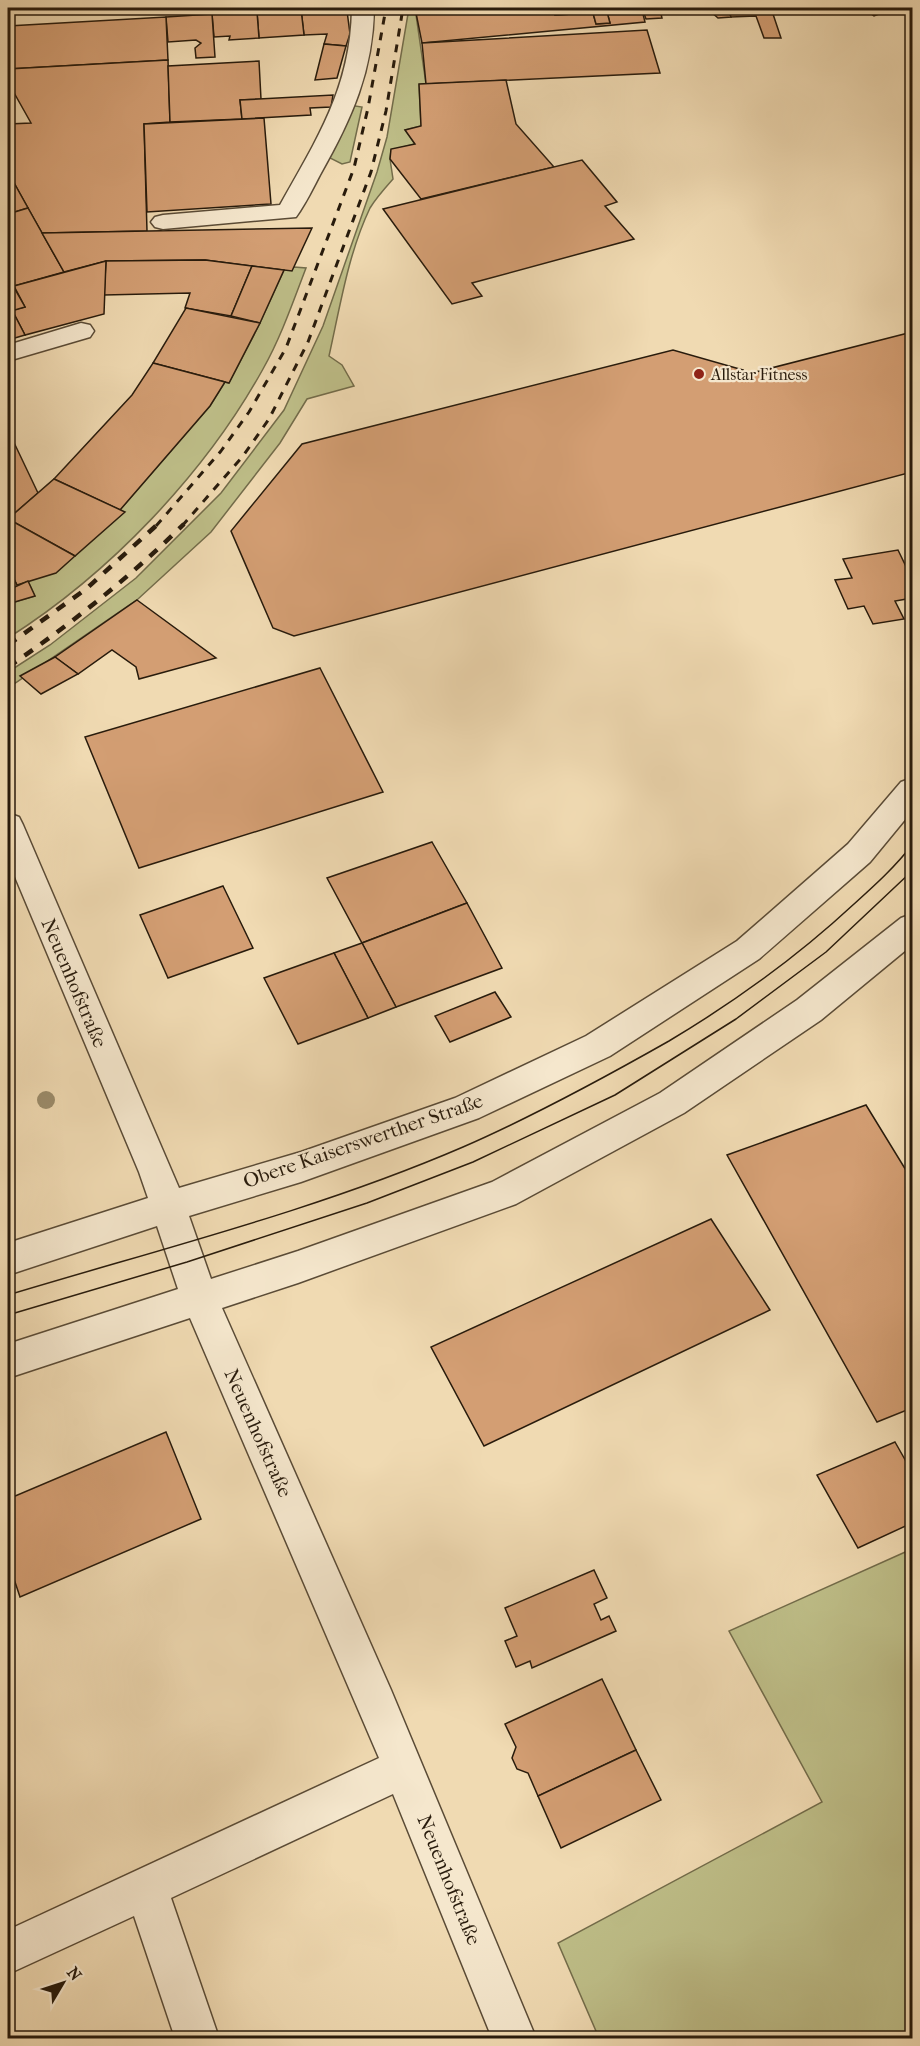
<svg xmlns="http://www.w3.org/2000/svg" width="920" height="2046" viewBox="0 0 920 2046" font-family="'IM FELL French Canon',serif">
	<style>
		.green { fill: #bebe88; stroke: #736c4a; stroke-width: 1.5 }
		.building { fill: #d39e73; stroke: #281b0c; stroke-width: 1.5 }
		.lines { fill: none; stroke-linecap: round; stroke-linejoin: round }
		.minor-casing { stroke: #5a4b36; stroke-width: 3 }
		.minor { fill: #f5e7cd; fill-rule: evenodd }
		.tram { stroke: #281b0c; stroke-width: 1.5 }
		.rail-far1 { stroke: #281b0c; stroke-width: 3; stroke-dasharray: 8 8; stroke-linecap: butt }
		.rail { stroke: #281b0c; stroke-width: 4.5; stroke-dasharray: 10 10; stroke-linecap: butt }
		.tree { fill: #9b8c6b }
		.poi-dot { fill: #8f2418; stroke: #f5e7cd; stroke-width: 2 }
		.labels { text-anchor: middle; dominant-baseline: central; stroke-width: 4.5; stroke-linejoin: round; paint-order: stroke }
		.far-poi-label { font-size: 16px; fill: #281b0c; stroke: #f5e7cd; text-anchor: start }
		.street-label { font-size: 20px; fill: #281b0c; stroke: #f5e7cd }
	</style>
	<rect width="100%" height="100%" fill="#f0dab2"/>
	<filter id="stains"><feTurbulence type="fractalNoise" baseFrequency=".00333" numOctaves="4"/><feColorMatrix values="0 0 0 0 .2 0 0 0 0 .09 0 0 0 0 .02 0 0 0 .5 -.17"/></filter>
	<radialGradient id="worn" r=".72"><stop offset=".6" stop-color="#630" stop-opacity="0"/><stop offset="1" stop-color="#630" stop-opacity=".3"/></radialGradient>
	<g class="green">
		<path d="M409,8H415L426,84L419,85L421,126L405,130L415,144L391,150L390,159L393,179C385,188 376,198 370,208C348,254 340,307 329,356L342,365L354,386L307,399L280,443L211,532L138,599L8,688V672L50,645L136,578L221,493L284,410L323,326L377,172L387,137Z"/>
		<polygon points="349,105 362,107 350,162 342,164 326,156"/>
		<path d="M294,267L306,268C293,302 281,337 263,369C205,474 109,574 8,638V604L35,596L28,581L120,510L210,406L225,382L229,383L260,323L284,270Z"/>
		<polygon points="912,1549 912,2038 599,2038 558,1943 822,1802 729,1631"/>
	</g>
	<g class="building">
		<polygon points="341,8 347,11 350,34 346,46 324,44 327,34 304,35 301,9"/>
		<polygon points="415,8 553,8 555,15 593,13 596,24 610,23 607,12 642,10 645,22 422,43"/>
		<polygon points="553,8 641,8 642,10 607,12 610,23 596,24 593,13 555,15"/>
		<polygon points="642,8 685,8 687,13 661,14 662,18 646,19"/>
		<polygon points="685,8 728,8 731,17 718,18 711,12 687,13"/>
		<polygon points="728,8 771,8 781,38 764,38 756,16 731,17"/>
		<polygon points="863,8 895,8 874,16"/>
		<polygon points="301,9 304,35 259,38 257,12"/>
		<polygon points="257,12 259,38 229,40 230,36 214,37 212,14"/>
		<polygon points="212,14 215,57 196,58 195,48 201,43 196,40 168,42 166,17"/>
		<polygon points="166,17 168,60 8,69 8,26"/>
		<polygon points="647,30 660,73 426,84 422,43"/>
		<polygon points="324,44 346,46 337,78 315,80"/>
		<polygon points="168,60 170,122 144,124 147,231 42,233 8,172 8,124 31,123 8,82 8,69"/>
		<polygon points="259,61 261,99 240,100 242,119 170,122 168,66"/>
		<polygon points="506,80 516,124 554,167 421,199 390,159 391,149 415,144 405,130 421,126 419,84"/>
		<polygon points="333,95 331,107 310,108 311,115 242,119 240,100"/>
		<polygon points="264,118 271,204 147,212 144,124"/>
		<polygon points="582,160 617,202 605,206 634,239 472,283 482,296 452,304 383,209"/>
		<polygon points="8,172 28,208 8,214"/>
		<polygon points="28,208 64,272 14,286 8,276 8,214"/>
		<polygon points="312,228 292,271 205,260 106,261 64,272 42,233"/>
		<polygon points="205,260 252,266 231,316 185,308 190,293 104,295 106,261"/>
		<polygon points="106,261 104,314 25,335 12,310 25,307 14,286"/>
		<polygon points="252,266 284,270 260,323 231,316"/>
		<polygon points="12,284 25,307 8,312 8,285"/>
		<polygon points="186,308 260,323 229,383 153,363"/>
		<polygon points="12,310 25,335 8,340 8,312"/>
		<polygon points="912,332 912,472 294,636 273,628 231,531 302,444 673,350 743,370 740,376"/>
		<polygon points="153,363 225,382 210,406 120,510 54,479 132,395"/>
		<polygon points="8,430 38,493 8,519"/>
		<polygon points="54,479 125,512 75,556 8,519"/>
		<polygon points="12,521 75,556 56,573 17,585 8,567 8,524"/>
		<polygon points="898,550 912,579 912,598 895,601 904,619 873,624 864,606 848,609 835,580 852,578 843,559"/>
		<polygon points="8,567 18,587 8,590"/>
		<polygon points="28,581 35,596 8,604 8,590"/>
		<polygon points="137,600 216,658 139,679 136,667 112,650 78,674 55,657"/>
		<polygon points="55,657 78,674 41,694 20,676"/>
		<polygon points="320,668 383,792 139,868 85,737"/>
		<polygon points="432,842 467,903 362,943 327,878"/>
		<polygon points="223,886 253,948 168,978 140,915"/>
		<polygon points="467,903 502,968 396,1007 362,943"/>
		<polygon points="362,943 396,1007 368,1018 334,953"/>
		<polygon points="334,953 368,1018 298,1044 264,978"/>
		<polygon points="495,992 511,1017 450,1042 435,1016"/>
		<polygon points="866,1105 912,1180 912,1408 877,1422 727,1155"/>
		<polygon points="711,1219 770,1310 484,1446 431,1347"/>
		<polygon points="166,1432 201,1519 20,1597 8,1561 8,1499"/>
		<polygon points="895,1442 912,1472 912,1523 858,1548 817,1475"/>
		<polygon points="594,1570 607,1598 594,1604 601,1620 609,1616 616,1631 532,1668 530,1661 516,1667 505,1641 517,1636 505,1608"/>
		<polygon points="602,1679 636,1750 538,1796 528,1773 517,1769 512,1758 516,1747 505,1724"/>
		<polygon points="636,1750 661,1800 561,1848 538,1796"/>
	</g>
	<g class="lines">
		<g class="minor-casing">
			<g id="minor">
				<path d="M352,8H374C373,71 352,118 321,173C313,188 306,203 296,217L163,229L155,227L151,222L155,217L163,215L280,205C317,139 351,87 352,8Z"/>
				<polygon points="81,323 90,325 94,331 90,337 8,361 8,345"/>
				<polygon points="912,778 912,811 870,862 759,959 610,1056 479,1118 301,1182 189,1216 211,1279 298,1251 492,1182 660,1093 797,1000 901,918 912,914 912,945 821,1020 684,1113 516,1204 298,1283 222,1308 391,1690 536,2038 492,2038 393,1794 171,1898 219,2038 175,2038 134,1916 8,1974 8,1930 379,1758 190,1318 8,1378 8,1344 178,1289 157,1226 8,1275 8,1243 148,1198 139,1172 8,860 8,813 19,817 23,825 179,1188 301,1152 455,1098 586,1036 737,941 848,844 901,782"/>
			</g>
		</g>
		<use href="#minor" class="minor"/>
		<g class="tram">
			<path d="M8,1295C160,1249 317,1210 463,1147C534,1116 602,1079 669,1041C736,1001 797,957 854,904C875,885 895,867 912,845"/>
			<polyline points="8,1315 187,1262 367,1203 473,1162 615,1095 736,1019 826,952 912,871"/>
		</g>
		<g class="rail-far1">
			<polyline points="156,526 221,451 249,412 286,348 354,168 368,108 386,8"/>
			<polyline points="182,526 243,456 269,419 308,342 371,172 386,111 403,8"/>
		</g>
		<g class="rail">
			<polyline points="8,645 86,589 158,524"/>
			<path d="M8,667C71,624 129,578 184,524"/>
		</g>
	</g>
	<circle class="tree" cx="46" cy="1100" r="9"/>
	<circle class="poi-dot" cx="699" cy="374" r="6"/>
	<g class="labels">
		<g class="far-poi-label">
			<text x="711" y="374">Allstar Fitness</text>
		</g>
		<g class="street-label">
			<text transform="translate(74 983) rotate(67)">Neuenhofstraße</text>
			<text transform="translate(363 1141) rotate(-19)">Obere Kaiserswerther Straße</text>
			<text transform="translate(258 1433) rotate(66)">Neuenhofstraße</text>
			<text transform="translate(449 1880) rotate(68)">Neuenhofstraße</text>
		</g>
	</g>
	<rect width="920" height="2046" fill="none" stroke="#f0dab2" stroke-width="30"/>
	<rect x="9" y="9" width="902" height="2028" fill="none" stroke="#281b0c" stroke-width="3"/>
	<rect x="15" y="15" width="890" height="2016" fill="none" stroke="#281b0c" stroke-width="1.5"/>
	<g transform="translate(63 1983) rotate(51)" stroke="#f5e7cd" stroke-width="4.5" paint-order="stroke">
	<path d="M0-4.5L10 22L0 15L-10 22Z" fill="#281b0c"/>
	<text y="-9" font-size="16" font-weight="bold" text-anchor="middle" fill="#281b0c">N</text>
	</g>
	<rect width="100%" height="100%" filter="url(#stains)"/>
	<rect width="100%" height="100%" fill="url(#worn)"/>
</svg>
